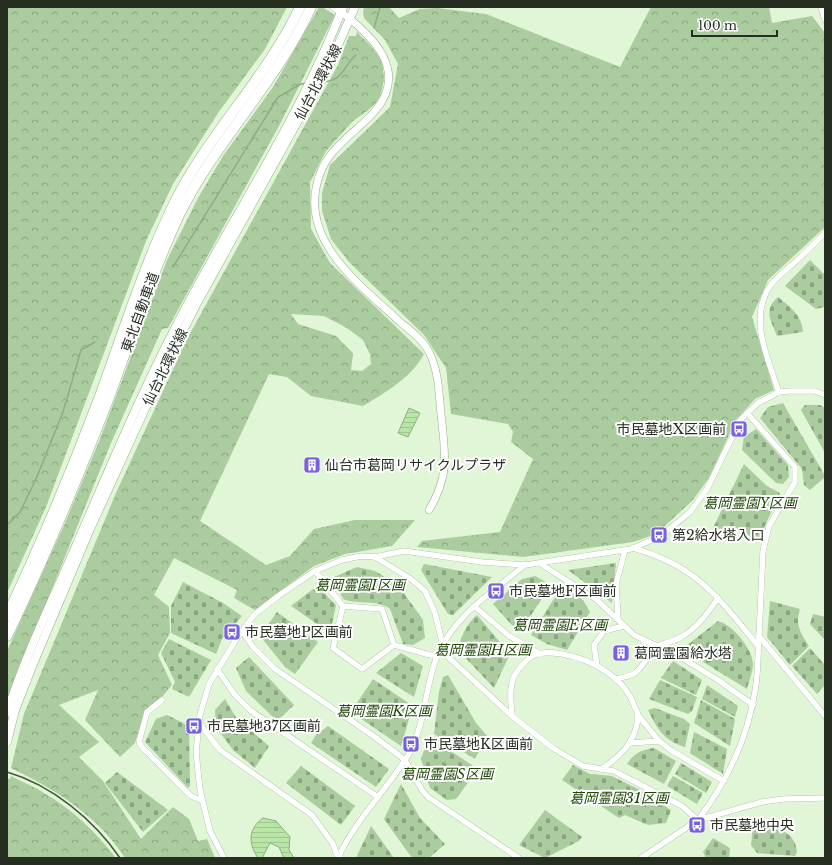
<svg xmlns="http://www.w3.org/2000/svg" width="832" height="865" viewBox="0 0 832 865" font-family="'Libre Baskerville','Noto Sans JP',serif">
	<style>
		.forest { fill: url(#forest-crowns); fill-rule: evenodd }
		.cemetery { fill: url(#cemetery-stones) }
		.water { fill: url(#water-rules); stroke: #8caf7f }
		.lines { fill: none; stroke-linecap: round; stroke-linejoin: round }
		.stream { stroke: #8caf7f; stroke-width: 1.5 }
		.minor-casing { stroke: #98ad90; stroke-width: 6 }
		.tertiary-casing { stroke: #98ad90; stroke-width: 8 }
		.primary-casing { stroke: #98ad90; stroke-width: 9 }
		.motorway-casing { stroke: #98ad90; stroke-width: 11 }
		.minor { stroke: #fff; stroke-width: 5.5 }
		.tertiary { stroke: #fff; stroke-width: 7 }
		.primary { stroke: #fff; stroke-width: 8 }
		.motorway { stroke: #fff; stroke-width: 10 }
		.rail { stroke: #495444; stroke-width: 1.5 }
		.labels { text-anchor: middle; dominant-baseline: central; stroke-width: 4; stroke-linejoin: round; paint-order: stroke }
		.street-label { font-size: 14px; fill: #262e22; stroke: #fff }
		.poi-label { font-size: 14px; fill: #262e22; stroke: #fff; text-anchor: start }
		.park-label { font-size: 14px; font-style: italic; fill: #1e4706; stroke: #fff }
	</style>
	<defs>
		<pattern id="forest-crowns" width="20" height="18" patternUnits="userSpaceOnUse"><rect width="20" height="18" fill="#abcc9e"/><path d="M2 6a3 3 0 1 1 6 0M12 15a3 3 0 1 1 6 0" fill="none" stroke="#8ba680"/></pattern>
		<pattern id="cemetery-stones" width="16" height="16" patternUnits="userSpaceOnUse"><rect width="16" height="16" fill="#abcc9e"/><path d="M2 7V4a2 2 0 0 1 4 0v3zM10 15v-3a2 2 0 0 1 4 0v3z" fill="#8ba680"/></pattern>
		<pattern id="water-rules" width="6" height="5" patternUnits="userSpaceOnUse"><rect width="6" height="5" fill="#b8e6a7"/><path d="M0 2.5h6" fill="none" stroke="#9ec68f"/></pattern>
	</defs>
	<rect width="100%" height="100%" fill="#e0f6d7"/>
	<g class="forest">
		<polygon points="7,7 287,7 265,49 218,113 173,184 146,241 46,507 7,593"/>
		<polygon points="319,7 322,7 335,15 279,126 168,328 162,329 111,443 7,700 7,651 65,523 100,439 167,260 198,198 223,156 273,87"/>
		<polygon points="364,7 389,7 399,18 420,9 437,8 486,14 620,67 651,7 769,7 772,23 812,16 825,33 825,227 768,280 752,317 774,390 755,399 736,420 709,478 692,501 656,534 633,542 523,557 417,547 422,541 500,532 533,459 511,442 513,432 508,424 451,414 446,368 424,335 349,262 331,239 322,211 322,193 330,165 390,107 398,64 385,40 364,18 363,13"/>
		<path d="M357,32L370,45L381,59L383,67L384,80L381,94L376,103L367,111L353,121L326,151L310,182L311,229L330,263L424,354C412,377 385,393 363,406L311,396L287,377L269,374L200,521L266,565L290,556L314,529L355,520H415L392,546L345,554L314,566L255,610L234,598L237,590L174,558L154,595L169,607L170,633L158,655L172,685L161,698L145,710L135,743L120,757L85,720L98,690L59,705L99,742L79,757L103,781L141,839L173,807L189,819L198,841L207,839L215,858H125C97,815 56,790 11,768L24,714L116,493L187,339L338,65L349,36H356ZM291,314L324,316L347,328L363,340L370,354L371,364L362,371L351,370L353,353L336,336L298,324Z"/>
		<path d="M11,776C22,782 34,786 44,793C72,809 96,832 116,858H8L7,779H10Z"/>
	</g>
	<g class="cemetery">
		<polygon points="810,260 825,275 825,307 816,309 785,286"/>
		<path d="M778,297C790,307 802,315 803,332L777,336C771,320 763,310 778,297Z"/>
		<polygon points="783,403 824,474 824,478 810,490 804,485 802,469 760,418 768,407"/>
		<polygon points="805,405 820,405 825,408 825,453 801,410"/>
		<polygon points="756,429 788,465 789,477 783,484 776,483 742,450 744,437"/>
		<polygon points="744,464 767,486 780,493 758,541 743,532 713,528"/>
		<polygon points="616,563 612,603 568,570"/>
		<polygon points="424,564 492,577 453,615 448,614 421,570"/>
		<path d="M357,567L375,571L398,585L423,620L425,638L413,645L403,644L390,609C378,599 357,605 343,599L334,577Z"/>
		<polygon points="535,576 551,585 519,633 493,604 522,579"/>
		<polygon points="183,582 223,603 242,616 222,639 216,654 171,633 171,606"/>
		<polygon points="317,586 336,605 330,633 291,606"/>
		<polygon points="562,586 583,600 590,612 567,650 547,644 531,635"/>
		<path d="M770,601L800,609C795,624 800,633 809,646L790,665L767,637Z"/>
		<polygon points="277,612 318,642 295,674 285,667 260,636"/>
		<polygon points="813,614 825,617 825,640 810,624"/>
		<path d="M477,615L510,654L494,688L459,651C459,639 467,623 477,615Z"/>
		<path d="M718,621C733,625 752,648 753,664C753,671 749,681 747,689L682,649Z"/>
		<polygon points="169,639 211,660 189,697 172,689 175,682 161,653"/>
		<polygon points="810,648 825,665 825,685 817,694 792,666"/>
		<polygon points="401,653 423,666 414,697 376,673"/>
		<polygon points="249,657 294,705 277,721 246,691 236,668"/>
		<polygon points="673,661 702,680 696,695 661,678"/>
		<polygon points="448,675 476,723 487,736 475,759 434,734 439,692 443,677"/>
		<polygon points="373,679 413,706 401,746 351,712"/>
		<polygon points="660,680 697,697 692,711 688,714 649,699"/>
		<polygon points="707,685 738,706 735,717 702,699"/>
		<polygon points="225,699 237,719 269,746 255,768 233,750 216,727 215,710"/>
		<polygon points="701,700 735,719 730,746 694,723"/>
		<path d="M655,708L684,719L690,724L685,747C664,741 657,729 648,710Z"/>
		<polygon points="167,715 189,726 190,786 188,788 145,742 156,719"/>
		<polygon points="328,726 389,769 376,787 311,743 316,735"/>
		<polygon points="694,732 727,749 723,774 690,753"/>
		<polygon points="429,737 478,769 456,799 447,800 430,788 421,759"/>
		<path d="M654,748L676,761L664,784L627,764C634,753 641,750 654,748Z"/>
		<polygon points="681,763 712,782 706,793 675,774"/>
		<polygon points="573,765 590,774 612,776 640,790 671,810 666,823 648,825 625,815 619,818 562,780"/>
		<polygon points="301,766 355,806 341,825 286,783"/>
		<polygon points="117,772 168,810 143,832 105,783"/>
		<polygon points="673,776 703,793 697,804 667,786"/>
		<polygon points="401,784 420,818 445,844 429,858 412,858 384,819"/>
		<polygon points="545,810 582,837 579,841 545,858 519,845"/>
		<path d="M763,822C780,830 795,832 797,852L795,856L757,853L751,845L753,824Z"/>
		<polygon points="371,826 394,858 356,858"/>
		<polygon points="713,838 730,848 729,858 706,858 703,852"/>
	</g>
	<g class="water">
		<polygon points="409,408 420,413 408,437 398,433"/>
		<path d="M263,818L276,821L290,837L289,850L294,858H284L279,847L270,843L263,856L264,858H258C248,843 248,829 263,818Z"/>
	</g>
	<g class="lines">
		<g class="stream">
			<polyline points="374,28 380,7"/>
			<path d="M322,82C344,81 342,67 356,55"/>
			<polyline points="173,267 278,97 301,84 307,83"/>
			<polyline points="7,525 20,512 36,479 63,412 81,350 95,342"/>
		</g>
		<g class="minor-casing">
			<g id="minor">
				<polyline points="332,7 341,12"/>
				<polyline points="821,7 825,20"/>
				<path d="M779,392C768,360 748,318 770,286C776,277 786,270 794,263C805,253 815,243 825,233"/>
				<polyline points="747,413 795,467 795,482 769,526 763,551 759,636 825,716"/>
				<path d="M633,548C697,566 718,597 758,646"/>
				<path d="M375,557L411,579L425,591L435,613L445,654L512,716L553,748L583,766L614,771L682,806L698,820C729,779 749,736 756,685C758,669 758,652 759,636"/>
				<polyline points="541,564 597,600 634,635 682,658 718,680 753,705"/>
				<polyline points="315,571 343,606 382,609 394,645 430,655 438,655"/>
				<polyline points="343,606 333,648 362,669 394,645"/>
				<polyline points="474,606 509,636 540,654"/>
				<polyline points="618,618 616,584 625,550"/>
				<polyline points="242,631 253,647 275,669 375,737 405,760 422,790 428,797 519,858"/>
				<path d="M657,646C665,643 674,641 681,637C697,628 708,613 718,598"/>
				<polyline points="597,666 594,645 604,631 624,626"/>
				<polyline points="217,669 235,695 250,710 378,797"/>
				<path d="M615,679C634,675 635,676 646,660L644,640"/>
				<polyline points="162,700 147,712 139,742 141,746 191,796 201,800"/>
				<polyline points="638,715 659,741 672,751 724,781"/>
				<path d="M512,716C511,705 509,690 513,679C516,671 527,658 535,655C544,651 554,653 562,654C591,659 624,677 634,705C636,709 638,713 638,717C636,742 620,757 601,769"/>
				<polyline points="199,723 220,750 312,815 333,844 338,858"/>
				<polyline points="630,743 659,741"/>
				<polyline points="224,858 210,831 200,790 196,752 200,715 209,684 237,638 255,614 278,596 315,571 342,560 361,556 375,557 404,551 482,562 525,565 631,549 661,536 690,512 707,489 741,419 758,403 779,392 789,391 815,391 825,395"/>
				<path d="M338,858C353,825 378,799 398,770C402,764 408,757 411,750C425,721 425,689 436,659C452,617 491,593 525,565"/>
				<polyline points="641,858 698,820 762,802 783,799 825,798"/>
			</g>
		</g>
		<g class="tertiary-casing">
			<path id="tertiary" d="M341,12C373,36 409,71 375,111C352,137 323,149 316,188C305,246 363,287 400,322C410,330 423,340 429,352C440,373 439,401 442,423C446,459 448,478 429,510"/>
		</g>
		<g class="primary-casing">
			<g id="primary">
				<path d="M7,713C25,656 52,601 76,546C112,463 147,379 190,300C242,203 303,110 343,7"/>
				<polyline points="7,742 15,710 33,664 90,529 160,376 197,303 331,61 355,7"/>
			</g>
		</g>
		<g class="motorway-casing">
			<g id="motorway">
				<path d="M7,616C41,544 72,471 100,396C123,333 143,269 172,208C206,136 266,80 300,7"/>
				<path d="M7,636C44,559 77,480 108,400C131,338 151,275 179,215C215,141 277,82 311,7"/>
			</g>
		</g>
		<use href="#minor" class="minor"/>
		<use href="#tertiary" class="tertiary"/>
		<use href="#primary" class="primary"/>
		<use href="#motorway" class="motorway"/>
		<path class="rail" d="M7,772C52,785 94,820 120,858"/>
	</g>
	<defs>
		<g id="bus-square" transform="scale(0.9)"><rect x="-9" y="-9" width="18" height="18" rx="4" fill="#7762dc" stroke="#fff"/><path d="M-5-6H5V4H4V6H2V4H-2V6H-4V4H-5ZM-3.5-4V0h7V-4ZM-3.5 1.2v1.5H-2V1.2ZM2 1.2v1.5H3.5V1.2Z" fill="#fff"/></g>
		<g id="building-square" transform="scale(0.9)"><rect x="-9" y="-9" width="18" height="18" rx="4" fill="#7762dc" stroke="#fff"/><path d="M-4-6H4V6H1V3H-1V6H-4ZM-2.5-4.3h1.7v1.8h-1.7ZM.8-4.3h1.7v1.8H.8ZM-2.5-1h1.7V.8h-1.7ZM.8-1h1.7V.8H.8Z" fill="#fff"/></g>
	</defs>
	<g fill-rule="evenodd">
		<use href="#bus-square" x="739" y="429"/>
		<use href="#building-square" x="312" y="465"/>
		<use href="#bus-square" x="659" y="535"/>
		<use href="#bus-square" x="496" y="591"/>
		<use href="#bus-square" x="232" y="632"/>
		<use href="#building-square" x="621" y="653"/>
		<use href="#bus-square" x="194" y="726"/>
		<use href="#bus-square" x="411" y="744"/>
		<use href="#bus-square" x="697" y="825"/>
	</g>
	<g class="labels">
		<g class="street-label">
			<text transform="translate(318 82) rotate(-62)">仙台北環状線</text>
			<text transform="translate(140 312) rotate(-70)">東北自動車道</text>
			<text transform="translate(165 367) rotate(-64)">仙台北環状線</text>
		</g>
		<g class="poi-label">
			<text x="726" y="429" text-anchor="end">市民墓地X区画前</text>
			<text x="325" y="465">仙台市葛岡リサイクルプラザ</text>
			<text x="672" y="535">第2給水塔入口</text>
			<text x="509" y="591">市民墓地F区画前</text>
			<text x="245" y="632">市民墓地P区画前</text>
			<text x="634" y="653">葛岡霊園給水塔</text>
			<text x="207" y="726">市民墓地37区画前</text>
			<text x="424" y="744">市民墓地K区画前</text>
			<text x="710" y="825">市民墓地中央</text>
		</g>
		<g class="park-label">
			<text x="750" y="503">葛岡霊園Y区画</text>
			<text x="360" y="585">葛岡霊園I区画</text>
			<text x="560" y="625">葛岡霊園E区画</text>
			<text x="483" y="650">葛岡霊園H区画</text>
			<text x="384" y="711">葛岡霊園K区画</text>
			<text x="447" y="774">葛岡霊園S区画</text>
			<text x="619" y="798">葛岡霊園31区画</text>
		</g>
	</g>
	<rect width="832" height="865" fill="none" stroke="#262e22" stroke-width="16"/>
	<path d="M692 30v6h85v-6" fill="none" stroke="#262e22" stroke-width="2"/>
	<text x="698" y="30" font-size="12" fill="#262e22" stroke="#ffffff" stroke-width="3" paint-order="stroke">100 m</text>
</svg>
